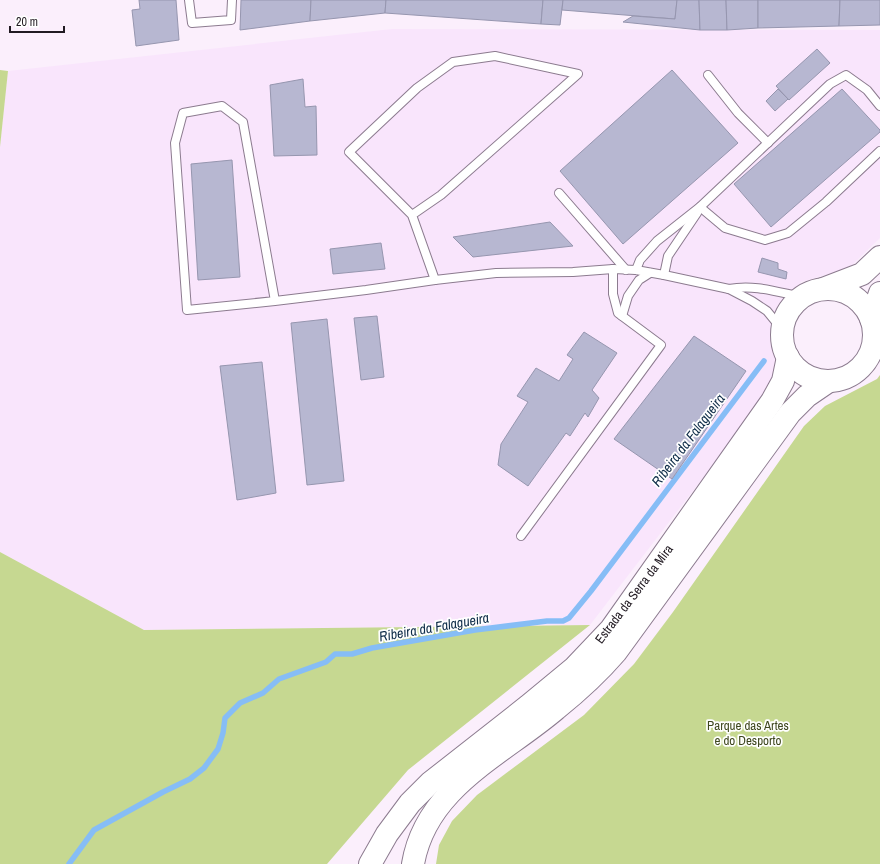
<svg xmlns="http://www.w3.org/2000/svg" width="880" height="864" viewBox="0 0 880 864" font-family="'Archivo Narrow',sans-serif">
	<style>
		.built { fill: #f9e5fc }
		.green { fill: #c6d891 }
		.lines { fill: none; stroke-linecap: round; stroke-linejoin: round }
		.stream { stroke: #86bdf6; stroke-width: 5.5 }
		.building { fill: #b7b7d1; stroke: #9696af }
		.lane-casing { stroke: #8c7b8f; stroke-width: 10 }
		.secondary-casing { stroke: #8c7b8f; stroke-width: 24 }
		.lane { stroke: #fff; stroke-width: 8 }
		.secondary { stroke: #fff; stroke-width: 22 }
		.labels { text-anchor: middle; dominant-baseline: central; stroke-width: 3.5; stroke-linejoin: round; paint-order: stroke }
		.street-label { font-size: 13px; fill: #211a22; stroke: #fff }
		.park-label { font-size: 13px; fill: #3e471e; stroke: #fff }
		.water-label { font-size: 14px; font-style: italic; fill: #0d2b47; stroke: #fff }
	</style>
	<rect width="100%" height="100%" fill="#fbeffc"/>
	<polygon class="built" points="392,29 880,30 880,238 849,268 801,282 778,325 772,388 590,625 144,630 0,552 0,147 8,71"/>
	<g class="green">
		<polygon points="0,70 8,71 0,147"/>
		<polygon points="880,375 880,864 436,864 439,845 452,821 477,795 584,715 634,664 673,612 804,426 825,406 877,379"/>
		<polygon points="0,552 144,630 590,625 408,770 327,864 0,864"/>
	</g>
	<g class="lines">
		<polyline class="stream" points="69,864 94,830 163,792 190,779 204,768 218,749 223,733 225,718 240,703 263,693 279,679 326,662 335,654 352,654 372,648 475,630 547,621 563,621 569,618 591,591 764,361"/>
	</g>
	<g class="building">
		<polygon points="139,0 176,0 179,40 136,46 132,10 140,9"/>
		<polygon points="241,0 311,0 310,21 240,30"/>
		<polygon points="311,0 386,0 385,13 310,21"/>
		<polygon points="386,0 543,0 541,24 385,13"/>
		<polygon points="543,0 563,0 560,25 541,24"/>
		<polygon points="563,0 677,0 675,19 562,10"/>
		<polygon points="677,0 699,0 700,30 623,22 633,16 675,19"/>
		<polygon points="699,0 726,0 727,30 700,30"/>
		<polygon points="726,0 758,0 758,28 727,30"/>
		<polygon points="758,0 840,0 839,26 758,28"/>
		<polygon points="840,0 880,0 880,25 839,26"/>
		<polygon points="817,49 830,63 789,100 776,86"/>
		<polygon points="672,70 738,143 623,244 560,171"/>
		<polygon points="303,79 305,107 316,106 317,155 274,156 270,85"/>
		<polygon points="778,89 788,99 775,111 766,101"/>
		<polygon points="842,89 880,130 880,132 771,227 734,184"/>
		<polygon points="232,160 240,277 198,280 191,164"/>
		<polygon points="550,222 573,246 473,257 453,237"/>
		<polygon points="381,243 385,269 333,274 330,249"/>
		<polygon points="762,258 778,263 778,269 787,272 786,279 758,272"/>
		<polygon points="377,316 384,377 361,380 354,318"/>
		<polygon points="327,319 344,481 307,485 291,323"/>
		<polygon points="584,332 617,353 592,390 599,398 588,417 585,413 570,436 566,433 528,486 498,465 501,444 528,402 517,396 536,368 559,381 573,359 567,355"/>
		<polygon points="694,336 746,371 672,479 614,439"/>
		<polygon points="262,362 276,493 237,500 220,366"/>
	</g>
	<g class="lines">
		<g class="lane-casing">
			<g id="lane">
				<polyline points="189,0 192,23 231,20 232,0"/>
				<polyline points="708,75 738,113 768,143"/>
				<polyline points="559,193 626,270"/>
				<polyline points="700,207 725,228 765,240 788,233 826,202 880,151"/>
				<polyline points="412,215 349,152 417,88 453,62 495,56 578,74 441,195 412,215 435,280"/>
				<polyline points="636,270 640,260 657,241 700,207 830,84 846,75 867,90 880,106"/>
				<polyline points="664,275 668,256 697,213"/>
				<path d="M729,289C754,284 777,292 802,297"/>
				<polyline points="275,301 243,122 222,106 183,113 175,143 187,310 275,301 366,290 435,280 496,273 573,272 613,269 636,270 664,275 729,289 752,301 767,311 776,322 783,342"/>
				<polyline points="622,316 628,296 639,280 650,273"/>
				<polyline points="521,536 661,345 618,313 613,294 613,269"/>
			</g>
		</g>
		<g class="secondary-casing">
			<g id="secondary">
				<polyline points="823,289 862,274 880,257"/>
				<circle cx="828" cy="335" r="46"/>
				<polyline points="871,319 880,293"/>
				<polyline points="370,864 387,834 410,803 430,783 528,706 574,668 611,629 772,401 783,381 788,357"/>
				<path d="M413,864C426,787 502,755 556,709C577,692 598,673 616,652L790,413L807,396L829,381"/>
			</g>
		</g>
		<use href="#lane" class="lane"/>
		<use href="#secondary" class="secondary"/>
	</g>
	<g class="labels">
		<g class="street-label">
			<text transform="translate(634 594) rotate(-53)">Estrada da Serra da Mira</text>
		</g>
		<g class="park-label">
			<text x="748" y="725">Parque das Artes<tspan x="748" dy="15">e do Desporto</tspan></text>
		</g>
		<g class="water-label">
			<text transform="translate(688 440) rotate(-53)">Ribeira da Falagueira</text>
			<text transform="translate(434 627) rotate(-10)">Ribeira da Falagueira</text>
		</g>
	</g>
	<path d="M10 26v6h54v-6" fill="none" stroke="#211a22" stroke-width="2"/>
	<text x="16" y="26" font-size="12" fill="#211a22" stroke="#ffffff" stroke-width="3" paint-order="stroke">20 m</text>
</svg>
